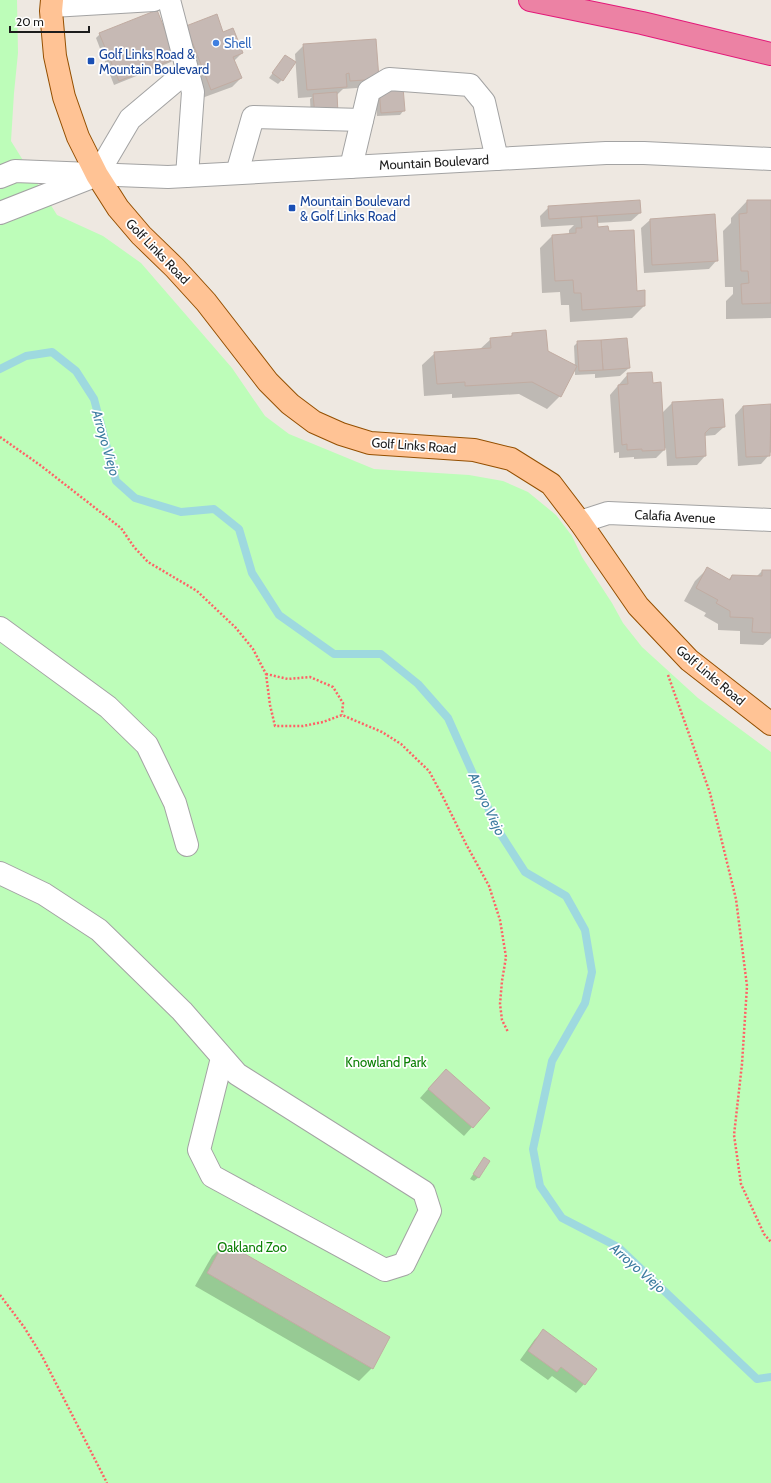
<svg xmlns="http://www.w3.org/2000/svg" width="771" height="1483" viewBox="0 0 771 1483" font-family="Cabin,sans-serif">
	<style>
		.park { fill: #bdfdb9 }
		.shadow { fill: #0003 }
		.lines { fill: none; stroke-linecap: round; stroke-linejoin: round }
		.stream { stroke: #9ed9df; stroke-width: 8 }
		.building { fill: #c6b9b4; stroke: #c1aca2 }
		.minor-casing { stroke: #a3a3a3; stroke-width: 24 }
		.major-casing { stroke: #944f00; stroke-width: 24 }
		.highway-casing { stroke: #e21878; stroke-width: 24 }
		.path { stroke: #ff6166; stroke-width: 2.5; stroke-dasharray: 2 2; stroke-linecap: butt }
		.minor { stroke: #fff; stroke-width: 22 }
		.major { stroke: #ffc395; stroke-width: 22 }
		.highway { stroke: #ec82a4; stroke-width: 22 }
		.shop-dot { fill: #3f7fe0; stroke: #fff; stroke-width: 1.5 }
		.transit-dot { fill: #1a4fb4; stroke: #fff; stroke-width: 1.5 }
		.labels { text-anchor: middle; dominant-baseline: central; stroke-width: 3.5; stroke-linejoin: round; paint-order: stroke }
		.shop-label { font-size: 13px; fill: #366cbe; stroke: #fff; text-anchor: start }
		.transit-label { font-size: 13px; fill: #164399; stroke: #fff; text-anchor: start }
		.street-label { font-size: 13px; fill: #1c1c1c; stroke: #fff }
		.park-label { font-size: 13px; fill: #0a8004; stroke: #fff }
		.water-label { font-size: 14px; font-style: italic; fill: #3e7da1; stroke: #fff }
	</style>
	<rect width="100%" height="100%" fill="#eee8e1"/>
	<polygon class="park" points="0,0 17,0 18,53 14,93 11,141 57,215 103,236 141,263 232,368 265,416 289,434 374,469 469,475 503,481 528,492 556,515 572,536 582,557 612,603 623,623 642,647 698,698 771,752 771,1483 0,1483"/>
	<g class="shadow">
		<polygon points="187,27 223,34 242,53 234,61 241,78 232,87 202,98"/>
		<polygon points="100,34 175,58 171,62 114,85 96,38"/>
		<polygon points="375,40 370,87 343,89 311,120 310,99 312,97 298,98 295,54 304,45"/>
		<polygon points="285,56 282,80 278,84 269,78"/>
		<polygon points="375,94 404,110 400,115 377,116"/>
		<polygon points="747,201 771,201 771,318 726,319 726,301 733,294 733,287 725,287 723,231 731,223 731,218"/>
		<polygon points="549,207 640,213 631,221 597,223 597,228 608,232 644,306 632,318 570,322 569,305 561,305 560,292 542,293 540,248 552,236 569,235 569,230 574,225 541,227 540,216"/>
		<polygon points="650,220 717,260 709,269 644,273 641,228"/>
		<polygon points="513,334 575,367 574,346 578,342 629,368 620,376 595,378 595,374 575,375 575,367 560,396 547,409 519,394 452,398 452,394 424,396 422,365 435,353 479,350 491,339 509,338"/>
		<polygon points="628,374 652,384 662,413 672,403 724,427 715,435 704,436 705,456 697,465 667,466 666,448 656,458 634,459 634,457 619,458 619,452 614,453 610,395"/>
		<polygon points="771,405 771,452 769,455 761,464 738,466 735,415 743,406"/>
		<polygon points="707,569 728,580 732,576 756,577 762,571 771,571 771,638 763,645 740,644 740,631 718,630 718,624 704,616 706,613 684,601 695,581"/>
		<polygon points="437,1079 489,1108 464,1136 420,1098"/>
		<polygon points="484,1158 479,1177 474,1181 470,1179"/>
		<polygon points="224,1244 372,1368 359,1381 195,1286 212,1256"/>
		<polygon points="544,1331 584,1384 576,1393 552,1376 548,1380 520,1360 535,1339"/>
	</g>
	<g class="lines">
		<polyline class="stream" points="0,369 26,356 52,352 76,371 94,399 116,481 135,498 181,512 214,509 239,529 252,573 279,615 334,654 381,654 418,684 448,718 498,830 525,872 566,896 585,930 592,972 585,1003 552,1061 533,1149 540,1186 562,1218 618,1247 757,1379 771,1377"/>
	</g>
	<g class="building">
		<polygon points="157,10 176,58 119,81 99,33"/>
		<polygon points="217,14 223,32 233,28 243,53 233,57 242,78 211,90 186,26"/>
		<polygon points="376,39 379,79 350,81 349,73 346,74 347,87 307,90 303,44"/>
		<polygon points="285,55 296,62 283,81 272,73"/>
		<polygon points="403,87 405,111 381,113 379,88"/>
		<polygon points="337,92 338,115 315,116 313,94"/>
		<polygon points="640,200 641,213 549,219 548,206"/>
		<polygon points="747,200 771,200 771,303 742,304 741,284 749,283 748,271 741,271 739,214 747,213"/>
		<polygon points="715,214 718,261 652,265 650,219"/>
		<polygon points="597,216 598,227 608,226 609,231 634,230 637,291 645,290 645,306 582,310 581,293 574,293 573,280 555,281 552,235 576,233 576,228 582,228 581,217"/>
		<polygon points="546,330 548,351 577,366 561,397 532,382 465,386 465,382 437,384 434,352 491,348 490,338 512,336 512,333"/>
		<polygon points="627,338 630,368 603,370 601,340"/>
		<polygon points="601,340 603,370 579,371 577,341"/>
		<polygon points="652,372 653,383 661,382 665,450 642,451 642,449 627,450 627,444 622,445 618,385 628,384 627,373"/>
		<polygon points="723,399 725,427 710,428 705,433 706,456 676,458 672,402"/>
		<polygon points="771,404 770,456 746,457 743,406"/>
		<polygon points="707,567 730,580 732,575 762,576 762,570 771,570 771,633 752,632 753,618 730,617 730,611 716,603 718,600 696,588"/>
		<polygon points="446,1069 490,1108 473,1128 428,1089"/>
		<polygon points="484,1157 490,1161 479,1178 473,1174"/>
		<polygon points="224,1242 390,1337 373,1369 207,1273"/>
		<polygon points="543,1329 597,1369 585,1385 561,1367 557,1372 528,1351"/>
	</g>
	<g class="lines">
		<g class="minor-casing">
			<g id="minor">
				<polyline points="169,0 193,92 187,176"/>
				<polyline points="52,6 154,0"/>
				<polyline points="351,167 369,91 389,79 470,85 484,102 497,159"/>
				<polyline points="237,173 253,117 362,120"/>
				<polyline points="0,177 15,171 168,177 606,153 644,153 771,159"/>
				<polyline points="0,213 97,175 130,119 187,71"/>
				<polyline points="580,522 608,513 771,520"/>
				<polyline points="0,628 108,707 147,745 175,803 187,845"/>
				<polyline points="0,873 44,894 99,930 182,1011 237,1074 424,1192 430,1211 404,1264 385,1270 212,1176 199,1150 222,1058"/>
			</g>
		</g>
		<g class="major-casing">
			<polyline id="major" points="52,0 51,11 55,56 64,97 78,137 97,175 118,208 141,235 175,268 206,302 268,382 290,404 314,422 341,434 370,443 474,450 511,459 551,484 580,522 638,606 689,660 771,724"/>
		</g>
		<g class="highway-casing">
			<polyline id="highway" points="530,0 642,23 771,54"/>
		</g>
		<g class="path">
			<polyline points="0,437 40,465 121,528 134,547 148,562 197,591 236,628 253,649 266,674 270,705 275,726 303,726 323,722 342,715 382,732 401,744 429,771 442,795 466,844 489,886 500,920 506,957 502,981 500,1004 502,1020 508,1032"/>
			<polyline points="266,674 288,679 310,677 333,687 343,703 342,715"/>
			<polyline points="668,675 710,793 736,899 747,986 742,1064 734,1135 741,1184 764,1234 771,1242"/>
			<polyline points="0,1295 24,1327 42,1356 107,1483"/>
		</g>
		<use href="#minor" class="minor"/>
		<use href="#major" class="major"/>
		<use href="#highway" class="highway"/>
	</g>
	<circle class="shop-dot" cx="216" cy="43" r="4"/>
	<g class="transit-dot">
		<rect x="87" y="57" width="8" height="8" rx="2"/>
		<rect x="288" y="204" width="8" height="8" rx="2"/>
	</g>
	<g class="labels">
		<g class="shop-label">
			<text x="224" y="43">Shell</text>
		</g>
		<g class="transit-label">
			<text x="99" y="54">Golf Links Road &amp;<tspan x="99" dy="15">Mountain Boulevard</tspan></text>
			<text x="300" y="201">Mountain Boulevard<tspan x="300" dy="15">&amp; Golf Links Road</tspan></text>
		</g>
		<g class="street-label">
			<text transform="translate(434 162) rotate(-3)">Mountain Boulevard</text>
			<text transform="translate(158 251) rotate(46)">Golf Links Road</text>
			<text transform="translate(414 445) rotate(4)">Golf Links Road</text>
			<text transform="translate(675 516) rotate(3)">Calafia Avenue</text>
			<text transform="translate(711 675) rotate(40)">Golf Links Road</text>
		</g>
		<g class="park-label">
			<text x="386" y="1062">Knowland Park</text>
			<text x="252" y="1247">Oakland Zoo</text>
		</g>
		<g class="water-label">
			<text transform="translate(106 443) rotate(74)">Arroyo Viejo</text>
			<text transform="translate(487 804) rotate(65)">Arroyo Viejo</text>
			<text transform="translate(638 1268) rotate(41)">Arroyo Viejo</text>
		</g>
	</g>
	<path d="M10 26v6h79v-6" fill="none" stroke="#1c1c1c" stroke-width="2"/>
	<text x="16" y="26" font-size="12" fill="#1c1c1c" stroke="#ffffff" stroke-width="3" paint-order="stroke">20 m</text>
</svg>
